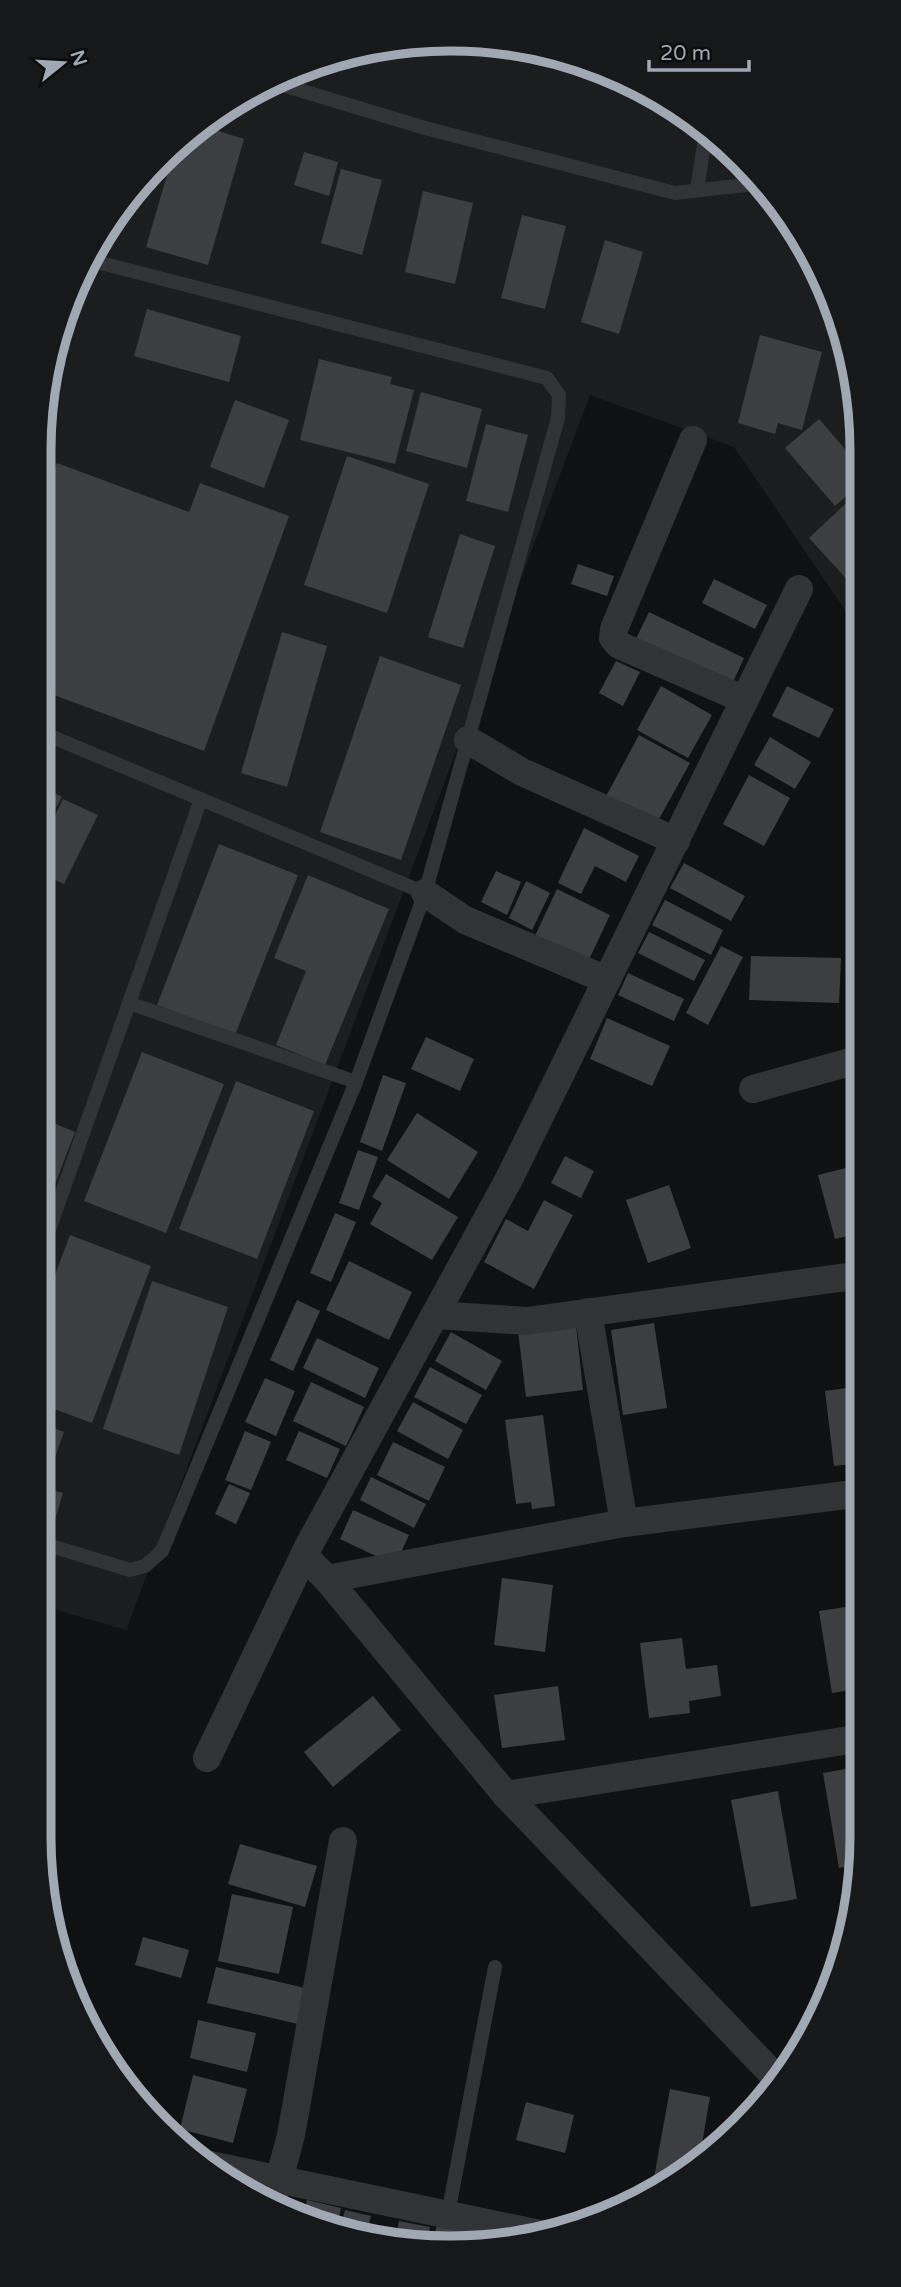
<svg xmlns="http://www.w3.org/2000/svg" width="901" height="2287" viewBox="0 0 901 2287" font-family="'Varela Round',sans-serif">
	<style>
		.built { fill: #1c1d1f }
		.building { fill: #3c3e42 }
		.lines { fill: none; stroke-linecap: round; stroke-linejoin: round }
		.lane { stroke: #313337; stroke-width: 14 }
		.street { stroke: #313337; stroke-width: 28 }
		.rim { fill: none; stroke: #a0a8b4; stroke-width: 9 }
	</style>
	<rect width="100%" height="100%" fill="#101112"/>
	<polygon class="built" points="397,42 558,53 679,108 761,179 831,292 859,396 860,632 734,447 590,395 126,1630 39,1605 38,451 53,343 124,199 245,94"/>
	<g class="building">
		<polygon points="483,48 558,53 618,80 481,54"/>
		<polygon points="206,127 244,139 208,265 146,247 172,158"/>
		<polygon points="304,152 338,162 329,196 294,185"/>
		<polygon points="341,169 382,180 362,255 321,243"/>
		<polygon points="423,191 473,203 455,284 405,272"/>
		<polygon points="522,215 566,226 545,309 501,298"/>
		<polygon points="605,240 643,252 619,334 581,322"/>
		<polygon points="147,309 241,336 229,382 134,356"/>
		<polygon points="760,335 822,352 802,430 778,423 775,434 738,423"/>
		<polygon points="319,359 392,377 390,384 414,390 395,464 300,440"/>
		<polygon points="421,392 482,409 467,468 406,451"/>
		<polygon points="235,400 289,420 264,488 210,467"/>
		<polygon points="819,419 859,465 859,485 835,506 785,448"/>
		<polygon points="486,424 528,435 508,512 466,501"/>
		<polygon points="347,456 429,484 387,613 304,585"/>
		<polygon points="57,463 189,512 200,483 289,516 204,751 38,689 38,515"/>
		<polygon points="859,491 859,580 853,586 809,538"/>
		<polygon points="460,534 495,546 463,648 428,637"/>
		<polygon points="578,564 614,576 607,596 571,584"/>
		<polygon points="714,579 767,605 755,629 702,603"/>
		<polygon points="649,612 744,658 729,691 633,645"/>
		<polygon points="282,632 327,646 287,787 241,773"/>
		<polygon points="380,656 461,685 401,860 320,832"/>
		<polygon points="616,661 640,672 623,706 599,693"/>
		<polygon points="661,686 712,715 688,758 637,730"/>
		<polygon points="787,686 834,709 819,738 772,716"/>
		<polygon points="639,735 690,763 654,828 604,800"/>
		<polygon points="770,737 811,762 795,789 754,765"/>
		<polygon points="749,775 790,798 764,846 723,824"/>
		<polygon points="38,784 62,797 38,840"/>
		<polygon points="63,799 98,815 64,884 38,872 38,851"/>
		<polygon points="584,828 639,856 626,882 595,866 581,894 558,883"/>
		<polygon points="219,844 298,875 235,1035 157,1005"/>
		<polygon points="684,863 745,896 731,921 670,888"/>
		<polygon points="496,871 521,882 507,915 481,902"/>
		<polygon points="308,875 389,909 325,1065 276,1045 306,971 274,958"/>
		<polygon points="526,881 550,893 532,930 509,918"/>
		<polygon points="557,889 610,915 586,966 533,940"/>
		<polygon points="665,900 723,930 711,955 652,925"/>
		<polygon points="649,932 705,960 694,981 638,953"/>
		<polygon points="721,946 743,957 708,1025 686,1013"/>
		<polygon points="751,956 841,958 839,1003 749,1000"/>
		<polygon points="628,973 684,999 674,1021 618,995"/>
		<polygon points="607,1018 670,1046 652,1086 590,1059"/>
		<polygon points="426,1037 474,1059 460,1091 411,1069"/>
		<polygon points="142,1052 224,1084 166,1233 84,1201"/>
		<polygon points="383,1075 406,1083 382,1151 360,1142"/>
		<polygon points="236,1081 314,1111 257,1259 179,1229"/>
		<polygon points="417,1113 478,1152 449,1199 387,1160"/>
		<polygon points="49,1121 75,1132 39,1226 38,1147"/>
		<polygon points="358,1150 378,1157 359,1210 339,1203"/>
		<polygon points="565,1156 594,1171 581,1198 551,1183"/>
		<polygon points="850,1167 861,1212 861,1233 835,1239 818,1175"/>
		<polygon points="386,1174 458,1217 432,1260 370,1224 382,1203 372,1197"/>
		<polygon points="669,1185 691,1248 648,1263 626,1200"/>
		<polygon points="544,1200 573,1215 534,1289 484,1262 506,1219 528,1231"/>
		<polygon points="335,1213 356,1222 331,1282 310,1273"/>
		<polygon points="70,1235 151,1266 92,1423 38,1403 38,1320"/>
		<polygon points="349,1261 412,1292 389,1340 326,1310"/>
		<polygon points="152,1281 228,1307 179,1455 103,1429"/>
		<polygon points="861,1290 861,1341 857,1342 848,1292"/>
		<polygon points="297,1300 320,1311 293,1371 270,1360"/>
		<polygon points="575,1316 583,1390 526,1397 518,1331"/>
		<polygon points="654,1323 667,1408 623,1415 611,1330"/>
		<polygon points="451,1332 502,1361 486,1390 435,1361"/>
		<polygon points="317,1338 379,1368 365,1398 303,1368"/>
		<polygon points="430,1367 482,1395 466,1424 414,1397"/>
		<polygon points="265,1378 295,1391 276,1436 245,1422"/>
		<polygon points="311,1382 364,1407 346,1446 293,1421"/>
		<polygon points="861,1386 862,1463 834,1466 825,1391"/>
		<polygon points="413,1402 463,1430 448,1459 397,1431"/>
		<polygon points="543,1415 555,1506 532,1509 531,1502 516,1504 505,1420"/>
		<polygon points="38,1422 64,1432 48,1477 38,1473"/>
		<polygon points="245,1431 271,1442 251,1490 225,1480"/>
		<polygon points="299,1431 340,1449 327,1478 286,1460"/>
		<polygon points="393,1442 445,1467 429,1501 377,1475"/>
		<polygon points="371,1477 426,1504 414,1528 360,1500"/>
		<polygon points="229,1484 250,1493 236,1524 215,1514"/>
		<polygon points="38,1486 63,1493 53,1526 38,1522"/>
		<polygon points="353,1510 409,1535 395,1565 340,1539"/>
		<polygon points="862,1521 862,1574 858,1574 851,1523"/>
		<polygon points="502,1578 553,1585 545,1652 494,1645"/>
		<polygon points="859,1605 862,1626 862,1694 858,1695 857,1689 832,1693 819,1611"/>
		<polygon points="682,1638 686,1669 717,1665 721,1696 689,1701 690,1713 649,1718 640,1643"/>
		<polygon points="558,1686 565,1740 502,1748 494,1695"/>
		<polygon points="373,1696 401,1730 333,1787 304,1752"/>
		<polygon points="857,1767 862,1802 862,1837 859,1865 839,1868 823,1773"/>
		<polygon points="778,1791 797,1899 751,1907 731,1800"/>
		<polygon points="240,1844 317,1866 305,1907 228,1884"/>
		<polygon points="232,1894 293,1907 279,1974 218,1961"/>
		<polygon points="143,1937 189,1950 181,1978 135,1965"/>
		<polygon points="216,1967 305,1988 298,2024 207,2003"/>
		<polygon points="198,2020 256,2033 247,2072 190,2058"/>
		<polygon points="193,2075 247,2089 233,2143 180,2129"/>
		<polygon points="670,2089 710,2097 699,2161 679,2179 655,2189 652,2189"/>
		<polygon points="526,2102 574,2115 565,2153 516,2140"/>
		<polygon points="307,2200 341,2208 337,2225 304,2213"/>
		<polygon points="345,2210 371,2216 366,2235 341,2226"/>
		<polygon points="399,2221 430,2227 427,2244 394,2244"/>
		<polygon points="437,2225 461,2232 459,2243 432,2244"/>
		<polygon points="465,2231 489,2236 488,2242 462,2243"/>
	</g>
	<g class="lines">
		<g class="lane">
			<polyline points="276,83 425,128 675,193 763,183"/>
			<polyline points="697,190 706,131"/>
			<polyline points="38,731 425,893"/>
			<polyline points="129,1003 356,1082"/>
			<polyline points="38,1261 201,799"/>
			<polyline points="38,1542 130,1570 145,1566 162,1551 356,1082 425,893 558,418 559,395 547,378 93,261"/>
			<polyline points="448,2214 495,1967"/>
		</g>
		<g class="street">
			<polyline points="693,440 614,629 613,638 619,645 745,700"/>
			<polyline points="468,740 522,772 676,841"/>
			<polyline points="425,893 465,920 607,980"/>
			<polyline points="753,1089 861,1059"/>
			<polyline points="588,1312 624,1523"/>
			<polyline points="435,1315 527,1321 861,1275"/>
			<polyline points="304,1556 327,1579 506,1795 862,1738"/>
			<polyline points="327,1579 624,1523 862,1493"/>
			<polyline points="207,1758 308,1547 509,1179 799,589"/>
			<polyline points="506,1795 780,2082"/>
			<polyline points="210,2165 545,2235"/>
			<polyline points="271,2202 279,2180 291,2135 343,1841"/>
		</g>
	</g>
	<path d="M0 0H901V2287H0ZM450 51H451A399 399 0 0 1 850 450V1837A399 399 0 0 1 451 2236H450A399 399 0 0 1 51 1837V450A399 399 0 0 1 450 51Z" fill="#17181a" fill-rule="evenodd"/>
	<path class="rim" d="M450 51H451A399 399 0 0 1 850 450V1837A399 399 0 0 1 451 2236H450A399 399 0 0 1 51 1837V450A399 399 0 0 1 450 51Z"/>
	<g transform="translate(63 63) rotate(72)" stroke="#0b0c0d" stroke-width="5" paint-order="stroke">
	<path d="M0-5L12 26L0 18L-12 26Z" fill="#a0a8b4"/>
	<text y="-10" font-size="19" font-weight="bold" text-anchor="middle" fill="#a0a8b4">N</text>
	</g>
	<path d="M649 60v10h100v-10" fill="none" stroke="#a0a8b4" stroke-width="3.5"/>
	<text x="660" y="60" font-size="21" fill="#a0a8b4" stroke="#0b0c0d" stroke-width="5" paint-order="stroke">20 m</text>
</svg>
